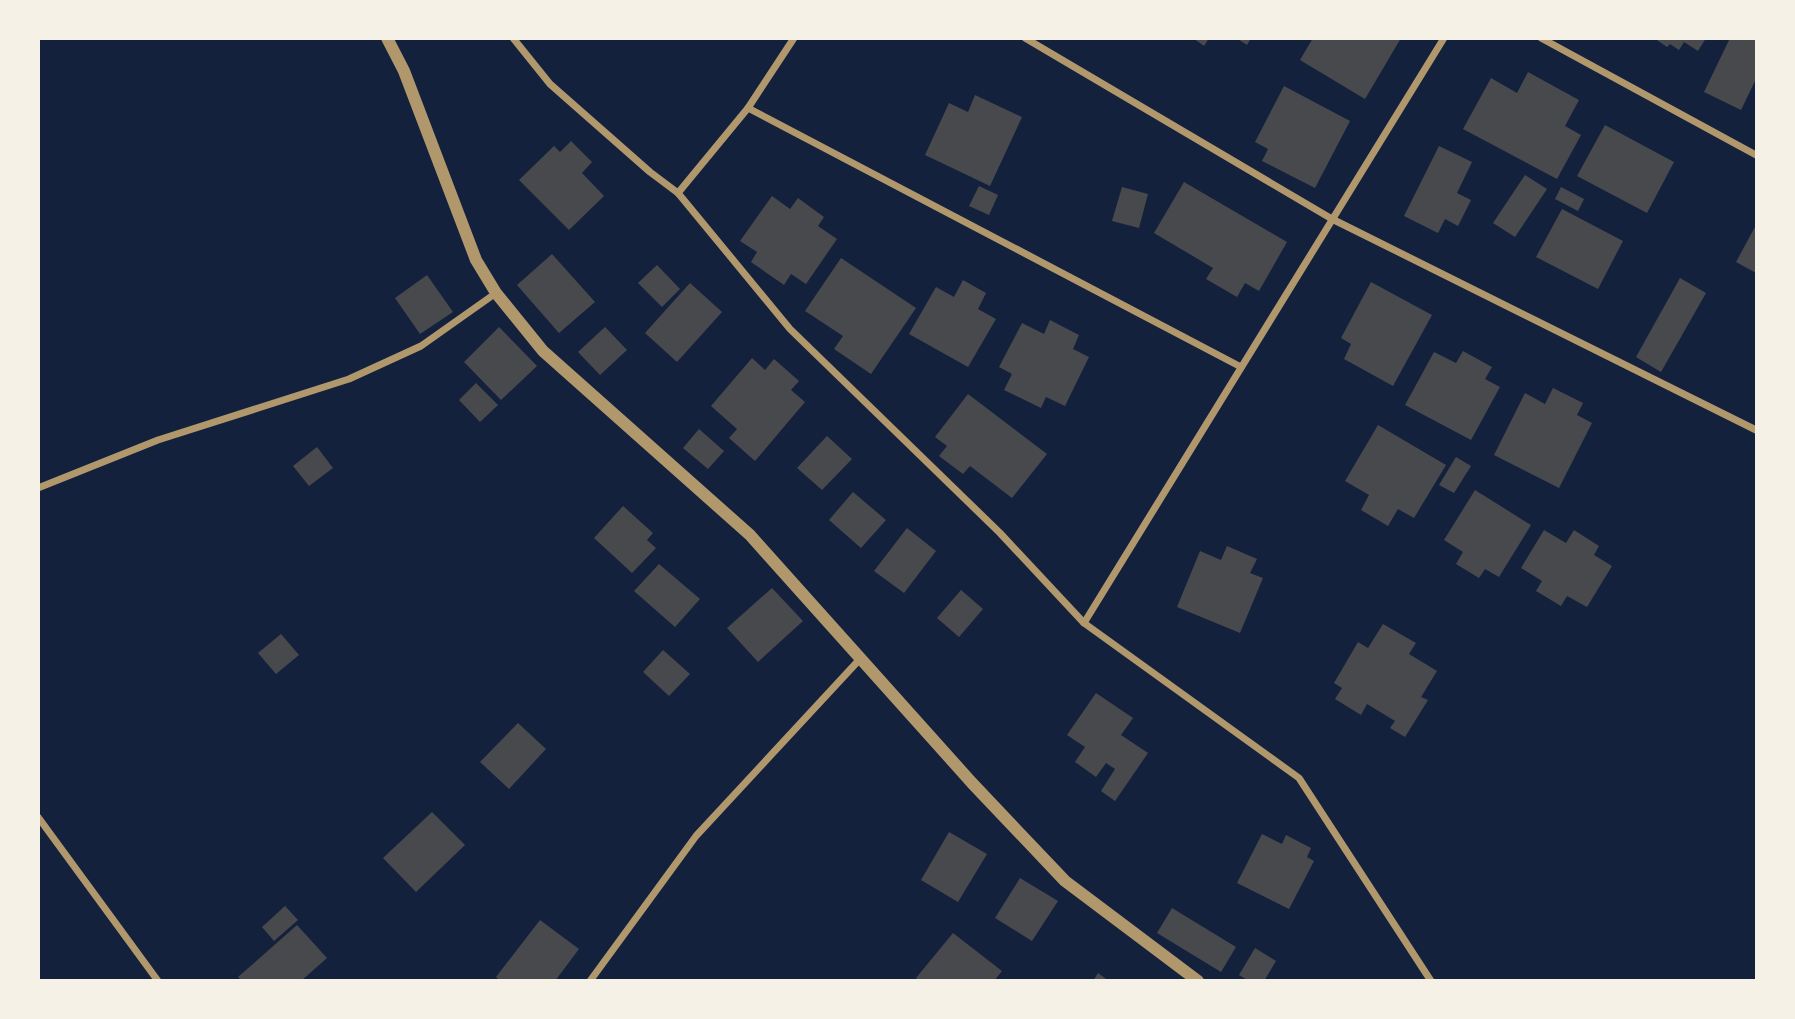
<svg xmlns="http://www.w3.org/2000/svg" width="1795" height="1019" viewBox="0 0 1795 1019" font-family="Lato,sans-serif">
	<style>
		.building { fill: #48494c }
		.lines { fill: none; stroke-linecap: round; stroke-linejoin: round }
		.minor { stroke: #b1986c; stroke-width: 7 }
		.tertiary { stroke: #b1986c; stroke-width: 12 }
	</style>
	<rect width="100%" height="100%" fill="#14213d"/>
	<g class="building">
		<polygon points="1193,38 1209,38 1204,46"/>
		<polygon points="1236,38 1251,38 1247,45"/>
		<polygon points="1313,38 1401,38 1365,99 1300,60"/>
		<polygon points="1654,38 1706,38 1698,51 1684,42 1679,50 1670,44 1667,47"/>
		<polygon points="1730,38 1756,38 1756,79 1741,110 1704,92"/>
		<polygon points="1528,72 1579,100 1565,126 1581,135 1557,179 1463,129 1491,78 1517,93"/>
		<polygon points="1284,86 1350,121 1315,188 1262,161 1268,149 1255,142"/>
		<polygon points="975,95 1022,117 990,186 925,155 949,103 968,112"/>
		<polygon points="1605,125 1674,162 1647,213 1577,176"/>
		<polygon points="571,141 592,162 582,173 604,196 569,230 519,180 554,146 560,152"/>
		<polygon points="1439,146 1472,162 1457,193 1471,200 1458,226 1445,219 1438,233 1404,216"/>
		<polygon points="1525,175 1547,189 1515,237 1493,223"/>
		<polygon points="1184,182 1287,242 1259,291 1245,283 1237,297 1206,279 1213,268 1154,233"/>
		<polygon points="979,186 998,195 989,215 969,206"/>
		<polygon points="1122,187 1148,194 1139,228 1112,221"/>
		<polygon points="1561,187 1584,199 1578,211 1555,199"/>
		<polygon points="772,196 790,209 798,198 824,217 818,226 837,239 806,284 791,274 784,285 751,262 757,252 740,241"/>
		<polygon points="1562,209 1623,241 1598,289 1536,257"/>
		<polygon points="1756,225 1756,273 1736,262"/>
		<polygon points="552,254 595,302 559,333 517,285"/>
		<polygon points="841,258 916,308 871,374 834,349 843,336 805,311"/>
		<polygon points="657,265 680,289 662,307 638,283"/>
		<polygon points="427,275 453,312 420,334 395,298"/>
		<polygon points="1680,278 1706,293 1661,372 1636,357"/>
		<polygon points="963,280 986,293 978,309 996,319 968,367 909,334 936,287 954,297"/>
		<polygon points="1371,282 1432,315 1393,386 1344,359 1351,344 1341,338"/>
		<polygon points="690,283 722,312 677,362 645,333"/>
		<polygon points="1050,320 1079,335 1073,349 1089,357 1065,406 1046,397 1041,408 1004,390 1012,374 999,367 1022,323 1044,334"/>
		<polygon points="499,327 537,366 501,400 464,362"/>
		<polygon points="605,327 627,350 600,375 578,352"/>
		<polygon points="1463,351 1492,367 1485,379 1500,387 1471,440 1405,405 1434,352 1456,363"/>
		<polygon points="752,358 765,370 774,359 799,381 791,390 805,402 755,461 729,438 737,429 711,406"/>
		<polygon points="476,383 498,405 480,422 459,400"/>
		<polygon points="1553,388 1583,403 1577,415 1592,423 1559,488 1494,455 1525,393 1545,404"/>
		<polygon points="968,394 1047,454 1012,498 970,466 963,474 939,456 947,446 935,437"/>
		<polygon points="1378,425 1446,465 1414,518 1398,509 1388,526 1361,510 1369,495 1345,481"/>
		<polygon points="699,429 724,451 708,469 683,448"/>
		<polygon points="827,436 852,459 822,490 797,468"/>
		<polygon points="317,447 333,468 309,486 293,466"/>
		<polygon points="1456,457 1471,466 1454,493 1439,485"/>
		<polygon points="1475,490 1531,525 1499,577 1485,569 1479,578 1456,564 1463,552 1444,540"/>
		<polygon points="853,492 886,520 861,548 829,520"/>
		<polygon points="623,506 653,533 647,540 656,548 632,573 594,538"/>
		<polygon points="907,528 936,551 904,593 874,571"/>
		<polygon points="1544,530 1566,543 1574,530 1599,546 1594,555 1612,566 1587,607 1567,596 1561,606 1536,591 1542,581 1521,568"/>
		<polygon points="1227,546 1257,559 1250,573 1263,578 1240,633 1177,607 1200,551 1221,560"/>
		<polygon points="659,564 700,599 675,627 634,591"/>
		<polygon points="772,588 803,621 758,662 727,628"/>
		<polygon points="961,590 983,609 959,637 937,618"/>
		<polygon points="1383,624 1416,643 1409,654 1437,671 1421,697 1428,700 1405,737 1390,728 1395,721 1367,704 1361,715 1335,699 1342,688 1334,683 1358,642 1368,648"/>
		<polygon points="281,634 299,655 276,674 258,653"/>
		<polygon points="663,650 690,674 669,696 643,672"/>
		<polygon points="1096,693 1133,718 1121,735 1148,753 1115,801 1101,791 1115,769 1106,763 1096,777 1075,762 1085,747 1067,735"/>
		<polygon points="518,723 546,749 509,789 480,762"/>
		<polygon points="432,812 465,845 416,892 383,858"/>
		<polygon points="949,832 987,854 958,902 921,880"/>
		<polygon points="1262,834 1282,844 1286,835 1311,848 1307,857 1314,861 1289,909 1237,883"/>
		<polygon points="1020,878 1058,901 1032,941 995,918"/>
		<polygon points="285,906 298,920 274,941 262,927"/>
		<polygon points="1172,908 1236,947 1221,972 1157,933"/>
		<polygon points="540,920 579,949 555,981 500,981 496,977"/>
		<polygon points="297,925 327,958 301,981 242,981 238,977"/>
		<polygon points="953,933 1002,971 994,981 919,981 916,978"/>
		<polygon points="1255,948 1276,961 1264,981 1249,981 1239,975"/>
		<polygon points="1098,973 1109,981 1093,981"/>
	</g>
	<g class="lines">
		<g class="minor">
			<polyline points="513,38 550,84 650,172 678,193 790,329 1000,533 1084,623 1299,778 1431,981"/>
			<polyline points="1025,38 1332,219 1756,430"/>
			<polyline points="1541,38 1756,155"/>
			<polyline points="748,108 1241,367"/>
			<polyline points="678,193 748,108 794,38"/>
			<polyline points="38,488 158,440 349,379 421,346 496,293"/>
			<polyline points="1084,623 1444,38"/>
			<polyline points="38,817 158,981"/>
			<polyline points="590,981 696,836 860,659"/>
		</g>
		<polyline class="tertiary" points="387,38 404,71 476,260 496,293 543,351 750,535 972,783 1065,881 1198,981"/>
	</g>
	<rect width="1795" height="1019" fill="none" stroke="#f6f1e7" stroke-width="80"/>
</svg>
